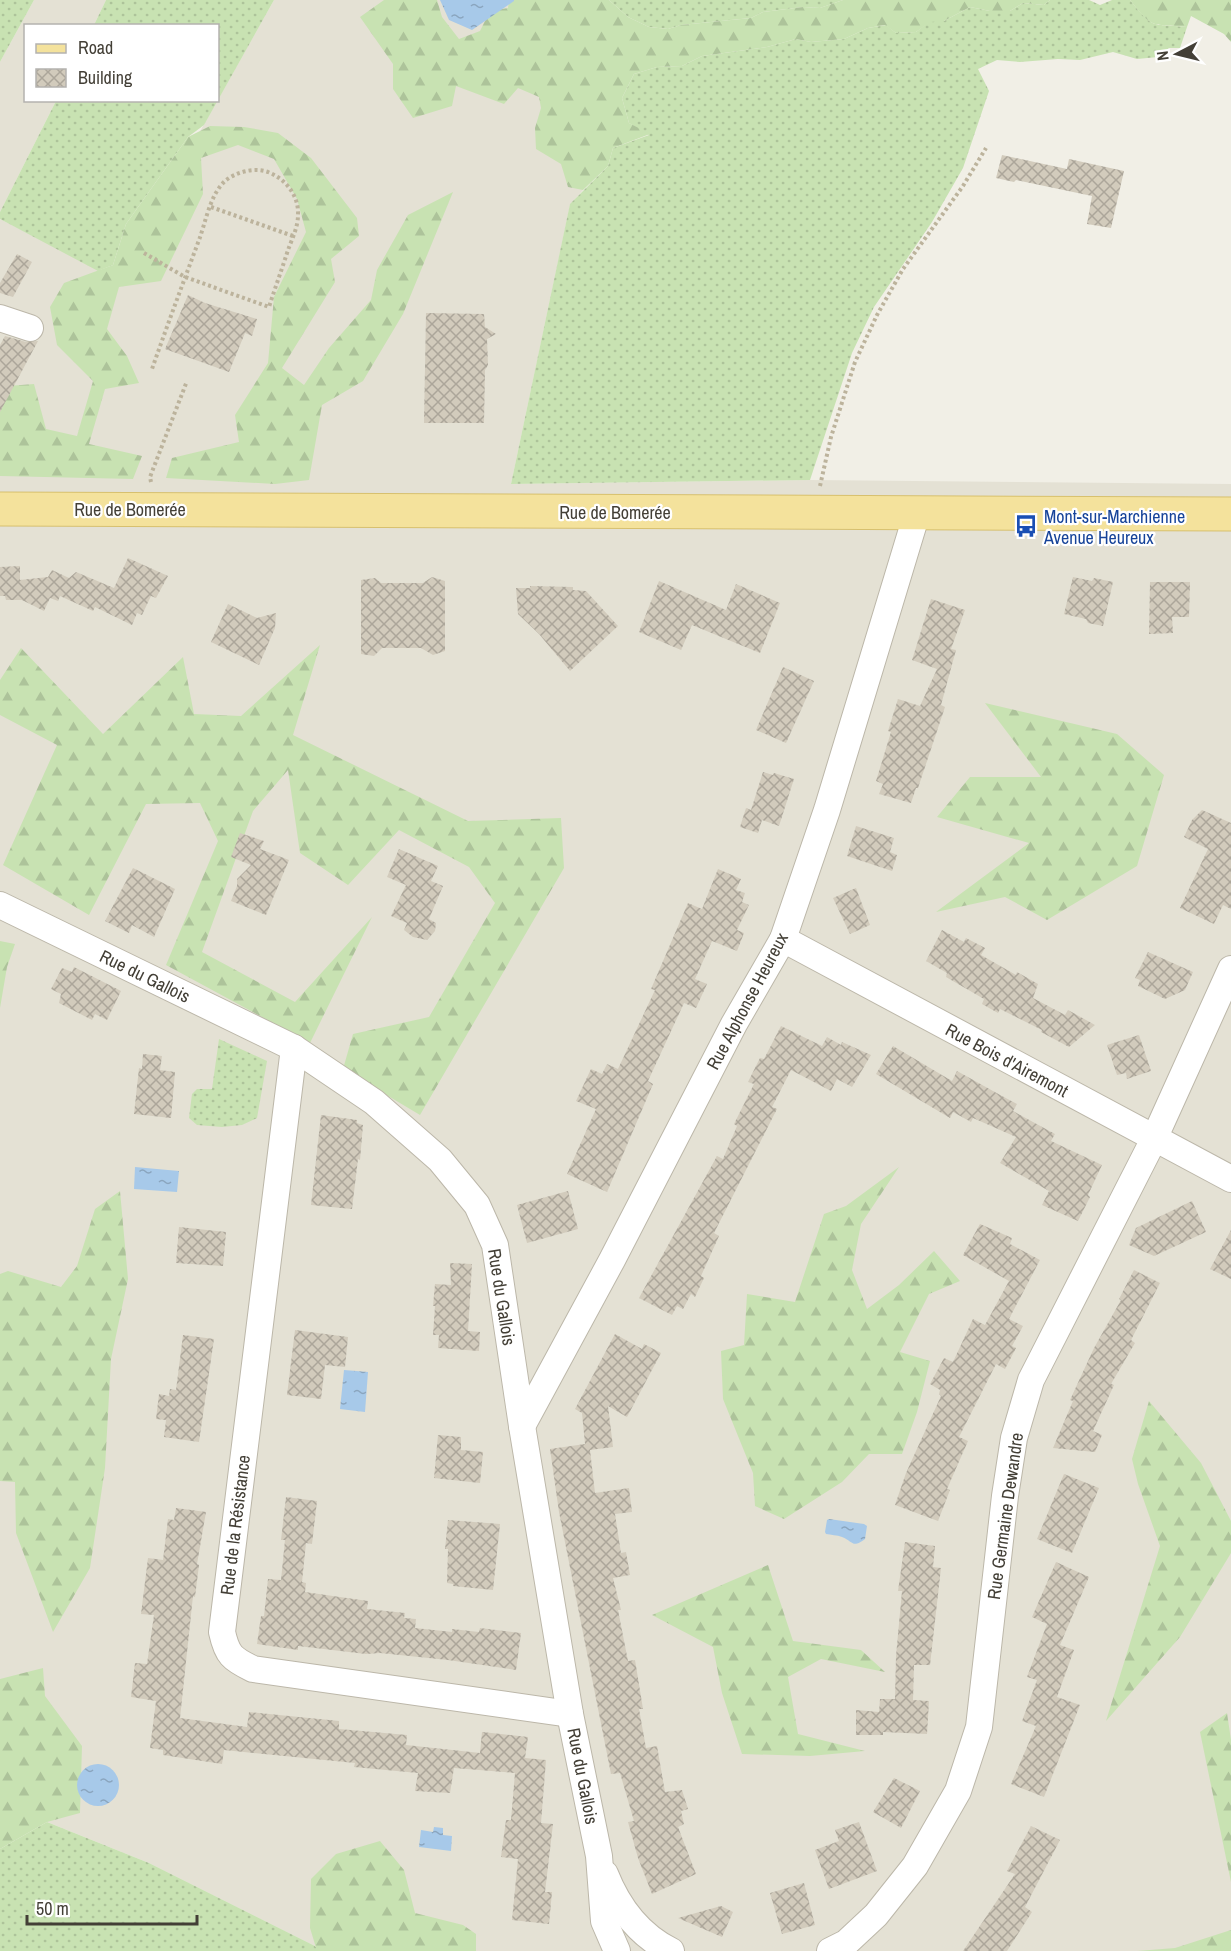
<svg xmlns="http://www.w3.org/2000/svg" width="1231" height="1951" viewBox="0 0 1231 1951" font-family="'Archivo Narrow',sans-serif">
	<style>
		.residential { fill: #e4e1d4 }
		.grass { fill: url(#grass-dots) }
		.forest { fill: url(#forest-firs) }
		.water { fill: url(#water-ripples) }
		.building { fill: url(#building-cross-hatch) }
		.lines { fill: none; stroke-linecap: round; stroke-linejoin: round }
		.street-casing { stroke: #bcb7a9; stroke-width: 28 }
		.primary-casing { stroke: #d7c06e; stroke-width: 35 }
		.path { stroke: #bcb39c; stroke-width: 4; stroke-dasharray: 3 3; stroke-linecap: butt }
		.street { stroke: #fff; stroke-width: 26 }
		.primary { stroke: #f4e29c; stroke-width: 33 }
		.labels { text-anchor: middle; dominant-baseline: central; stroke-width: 4.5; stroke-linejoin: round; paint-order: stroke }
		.street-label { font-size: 18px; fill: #433f36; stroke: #fff }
		.transit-label { font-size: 18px; fill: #164399; stroke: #fff; text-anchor: start }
	</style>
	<defs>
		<pattern id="grass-dots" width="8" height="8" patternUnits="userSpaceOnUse" patternTransform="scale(1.5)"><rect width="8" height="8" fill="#c8e2b2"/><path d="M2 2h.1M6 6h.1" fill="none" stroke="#adc39a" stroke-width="1.8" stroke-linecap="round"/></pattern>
		<pattern id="forest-firs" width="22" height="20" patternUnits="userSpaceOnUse" patternTransform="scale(1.5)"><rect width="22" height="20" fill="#c8e2b2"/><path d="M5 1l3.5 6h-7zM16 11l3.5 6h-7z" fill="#adc39a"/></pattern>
		<pattern id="water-ripples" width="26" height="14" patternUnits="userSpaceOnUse" patternTransform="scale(1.5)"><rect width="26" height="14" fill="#a7c9e9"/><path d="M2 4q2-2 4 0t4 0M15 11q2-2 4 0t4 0" fill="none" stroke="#8aa5be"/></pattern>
		<pattern id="building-cross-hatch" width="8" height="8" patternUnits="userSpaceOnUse" patternTransform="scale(1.5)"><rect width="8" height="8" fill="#d2cbbc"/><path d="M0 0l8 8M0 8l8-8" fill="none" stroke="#aca69a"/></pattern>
	</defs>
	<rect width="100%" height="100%" fill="#f1efe6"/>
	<g class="residential">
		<polygon points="34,0 106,0 94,25 26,26 26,100 56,101 0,212 0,62"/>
		<polygon points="274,0 540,0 583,190 570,205 511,484 810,480 1231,484 1231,1951 319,1951 315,1946 149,1863 47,1822 0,1726 0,219 117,279"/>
	</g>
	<g class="grass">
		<polygon points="0,0 34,0 0,62"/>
		<polygon points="106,0 274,0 204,125 188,137 126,224 113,265 98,271 0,219 0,212 56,101 218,100 218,26 94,25"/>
		<polygon points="609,0 843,0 820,8 803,7 763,12 751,18 681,25 668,29 649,27 628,17"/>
		<path d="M1050,0H1089L1100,5L1112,0H1130C1155,31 1151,23 1187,27L1180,48H1169L1158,57L1137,59L1113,52L1080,60L1058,59L1020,62L997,60L978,69L989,91L963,168L932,222L874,307L852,353L810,480L511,484L570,204L608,166L613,148L649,135L629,123L622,98L634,74L657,67L682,66L702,56L767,47L796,39L811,42L844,39L868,28L886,25L896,33L916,32L930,21H944L970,7L990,11H1010L1023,3L1044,5Z"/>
		<polygon points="219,1039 267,1061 257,1118 242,1125 222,1127 197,1125 189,1118 192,1094 197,1089 212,1089"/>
		<polygon points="47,1822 149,1863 315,1946 319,1951 0,1951 0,1849"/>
	</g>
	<g class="forest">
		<polygon points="384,0 437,0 442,17 459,39 480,31 490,11 508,8 509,0 609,0 628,17 649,27 668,29 681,25 751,18 763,12 803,7 820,8 843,0 1050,0 1044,5 1023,3 1010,11 990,11 970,7 944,21 930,22 916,32 896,33 885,25 868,28 844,39 811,42 796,39 767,47 702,56 682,66 657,67 634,74 622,98 629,123 650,134 613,148 608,166 583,190 568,187 561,164 536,149 535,128 541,108 539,97 518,88 504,104 456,86 452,106 413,118 393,89 393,64 360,17"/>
		<path d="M1130,0H1231V42L1224,34L1191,16L1187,27C1152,23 1154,31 1130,0Z"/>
		<polygon points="210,126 244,127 278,133 311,158 357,218 359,236 331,259 335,282 282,368 304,385 329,348 371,300 377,270 408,215 453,192 403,314 363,381 322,405 309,480 275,484 166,478 172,458 239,442 235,415 268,363 274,297 306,232 297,199 274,159 238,145 201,158 203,194 161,281 119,287 107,329 127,356 139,383 105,389 89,444 142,456 133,479 0,476 0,407 8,386 34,384 46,429 77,436 93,381 57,345 50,307 64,283 113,265 126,224 188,137"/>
		<polygon points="320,645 293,735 468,821 561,818 564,868 420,1115 343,1069 353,1034 429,1017 495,903 469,867 399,830 348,885 300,853 288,770 253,811 202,952 295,1002 372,917 310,1043 166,965 218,841 200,803 146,804 89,915 3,865 57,745 0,715 0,680 21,648 103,734 183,657 194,714 241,716"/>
		<polygon points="985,703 1117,734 1164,775 1137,866 1047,920 1005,897 936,912 1029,843 937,817 970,777 1041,777"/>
		<polygon points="0,941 15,944 7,967 0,1008"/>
		<polygon points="899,1167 861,1224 852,1270 867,1309 899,1285 934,1251 960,1281 929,1294 900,1352 930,1361 917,1412 902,1454 869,1454 842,1482 784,1519 755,1506 753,1473 723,1399 721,1351 744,1345 747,1294 795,1302 824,1214 846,1206"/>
		<polygon points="120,1191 128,1279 111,1359 105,1468 90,1568 53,1632 16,1533 15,1482 0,1481 0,1274 8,1271 61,1287 77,1266 95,1209"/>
		<polygon points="1149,1401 1201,1463 1231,1521 1231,1553 1180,1637 1106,1721 1160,1546 1138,1484 1132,1459"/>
		<polygon points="768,1565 793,1641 861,1650 885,1672 821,1659 788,1677 798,1734 865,1751 810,1756 742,1754 722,1693 713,1647 652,1615"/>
		<polygon points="43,1668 45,1696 82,1746 80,1813 47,1822 0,1849 0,1679"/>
		<polygon points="1227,1713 1231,1740 1231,1882 1200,1732"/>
		<polygon points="380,1841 404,1870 415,1913 463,1925 476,1934 476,1951 317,1951 310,1928 311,1879 336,1854"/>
		<polygon points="1231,1930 1231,1951 1137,1951 1175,1948"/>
	</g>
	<g class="water">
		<polygon points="440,0 514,0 514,1 472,30 449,20"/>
		<polygon points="135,1167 179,1171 177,1192 134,1189"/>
		<polygon points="344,1370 368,1372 365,1412 340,1409"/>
		<path d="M829,1519L864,1524L867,1526L865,1539C852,1549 853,1541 842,1537C837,1535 831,1535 826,1534L825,1532L827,1520Z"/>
		<circle cx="98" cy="1785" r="21"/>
		<polygon points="434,1827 443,1828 443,1835 452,1836 451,1851 419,1847 421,1830 433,1832"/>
	</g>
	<g class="building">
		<polygon points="1002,155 1067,169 1069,159 1124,171 1111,228 1087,224 1092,196 1016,180 1014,182 996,178"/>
		<polygon points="17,254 32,262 13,297 0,293 0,283"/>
		<polygon points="188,295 205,303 257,319 252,336 245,333 229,372 165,349"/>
		<polygon points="426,313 484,314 485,327 496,334 487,339 488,365 485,370 484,423 424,423"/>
		<polygon points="5,336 26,342 38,341 0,412 0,345"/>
		<polygon points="128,558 168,576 156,598 151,596 142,615 137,613 132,625 95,607 93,611 60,596 58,601 50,598 44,611 22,600 6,600 5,596 0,596 0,567 20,566 20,580 48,577 52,570 69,578 76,572 114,588"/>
		<polygon points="432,577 445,581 445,651 433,655 421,648 382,648 374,656 361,654 361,580 375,578 381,583 423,583"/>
		<polygon points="1073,577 1092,581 1094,578 1113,582 1103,626 1088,623 1086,619 1064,614"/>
		<polygon points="659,581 726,610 736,584 780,603 760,653 692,625 681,650 639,632"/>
		<polygon points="1150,582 1190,582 1189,617 1172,617 1173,633 1149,634"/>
		<polygon points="530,586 573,587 573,590 586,591 618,626 570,671 539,634 518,614 516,588 530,588"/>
		<polygon points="931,599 965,610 951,649 956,650 941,705 945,707 918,788 916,788 911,803 879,794 883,784 876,781 891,732 888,731 898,699 920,706 937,669 912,660"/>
		<polygon points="228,604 257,618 276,613 275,628 259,665 211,642"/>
		<polygon points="783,667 814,681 786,743 756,730"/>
		<polygon points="763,772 773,775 774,773 794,779 779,826 762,820 758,833 740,827 746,808 751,810"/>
		<polygon points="1202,810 1231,823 1231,909 1223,905 1214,924 1180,908 1208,849 1184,837 1192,820"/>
		<polygon points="856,826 894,838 890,852 897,855 892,871 847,856"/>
		<polygon points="240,833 264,841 260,849 289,860 266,915 231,901 237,886 237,879 251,865 231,857"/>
		<polygon points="399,849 438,866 431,881 443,886 429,919 436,923 435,931 427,940 413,937 404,930 407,923 391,916 406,885 387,877"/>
		<polygon points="133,868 175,889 154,937 132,925 129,933 105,921"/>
		<polygon points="718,869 741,879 736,890 745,893 742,902 749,905 737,930 744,933 737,951 712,941 695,979 707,984 696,1008 684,1003 648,1081 653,1084 607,1192 567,1174 596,1109 576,1101 591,1069 602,1074 607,1064 618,1069 655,990 651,989 688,903 702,909"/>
		<polygon points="856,888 870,925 850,934 833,898"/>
		<polygon points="942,930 964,942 966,938 985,948 981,955 1016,975 1017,972 1038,984 1033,998 1065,1015 1068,1010 1095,1025 1069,1047 1041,1032 1042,1030 1000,1009 998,1013 982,1004 984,999 946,977 947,973 926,961"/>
		<polygon points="1148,952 1193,972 1185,990 1165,999 1138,986 1140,980 1135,978"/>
		<polygon points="74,967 121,991 107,1020 95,1014 92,1020 59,1003 61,994 51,989 62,968 72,972"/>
		<polygon points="781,1026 822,1046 827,1037 841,1045 842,1042 871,1055 852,1087 837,1079 831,1091 791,1070 772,1107 777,1109 714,1233 719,1236 701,1276 704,1278 695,1297 691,1294 683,1309 677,1306 672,1315 639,1298 717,1156 723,1159 737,1126 734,1124 754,1084 748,1082 760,1058 764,1059"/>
		<polygon points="1139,1035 1151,1071 1127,1079 1126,1073 1117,1075 1107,1045"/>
		<polygon points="893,1046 952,1081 957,1071 1002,1096 1017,1104 1013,1111 1055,1134 1051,1141 1102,1165 1088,1195 1090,1197 1078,1221 1042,1205 1049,1191 1000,1163 1016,1137 973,1118 971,1122 953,1112 950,1118 876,1074"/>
		<polygon points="143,1054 162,1056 160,1070 175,1072 171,1118 134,1114 139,1068 142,1069"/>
		<polygon points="321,1115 357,1120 357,1123 363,1125 360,1160 358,1159 352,1209 311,1205"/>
		<polygon points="568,1191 578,1229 527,1243 517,1205"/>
		<polygon points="1192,1201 1206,1232 1154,1256 1129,1245 1136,1228"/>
		<polygon points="980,1224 1012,1238 1010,1244 1040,1260 1009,1319 1023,1326 1012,1346 1016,1348 1005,1369 996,1364 959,1437 968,1441 947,1489 950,1490 938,1521 895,1505 906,1473 941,1396 939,1394 940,1390 930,1384 944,1358 953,1362 973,1319 985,1325 1009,1281 963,1255"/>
		<polygon points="179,1227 226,1232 223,1266 176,1263"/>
		<polygon points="1231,1230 1231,1279 1210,1269"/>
		<polygon points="450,1263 472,1264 468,1331 480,1332 479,1351 438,1348 439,1335 433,1335 435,1306 433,1306 435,1284 451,1285"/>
		<polygon points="1134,1270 1160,1283 1131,1340 1135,1343 1111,1384 1114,1385 1093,1431 1102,1435 1095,1452 1053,1448 1073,1401 1070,1400 1094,1348 1121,1300 1119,1299"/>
		<polygon points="295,1330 348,1337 345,1367 325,1365 321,1399 287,1395"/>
		<polygon points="615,1334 642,1349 644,1344 661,1353 627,1417 608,1406 613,1447 590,1450 595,1493 629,1488 632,1512 615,1514 621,1553 626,1552 630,1575 613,1578 621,1610 618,1610 628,1661 635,1660 643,1709 639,1709 646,1748 657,1746 665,1792 682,1790 688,1809 681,1811 684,1824 678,1827 696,1874 652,1894 638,1858 628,1822 634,1821 620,1773 611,1774 559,1512 550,1449 585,1444 582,1413 575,1409"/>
		<polygon points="183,1335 214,1339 199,1442 164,1437 166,1420 156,1419 159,1394 169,1396 170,1389 176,1390"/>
		<polygon points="438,1435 461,1437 461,1450 483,1452 480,1483 434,1478"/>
		<polygon points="1064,1474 1099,1488 1072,1553 1037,1539"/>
		<polygon points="286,1497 317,1501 312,1544 306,1543 302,1582 306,1583 305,1592 368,1601 367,1609 405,1613 404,1618 416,1619 415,1628 452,1632 452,1629 479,1632 480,1628 521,1633 516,1670 448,1660 380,1653 366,1654 298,1646 298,1650 257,1644 261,1616 264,1616 268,1579 281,1580 285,1540 281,1540"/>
		<polygon points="176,1508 206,1512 197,1564 199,1565 195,1597 193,1596 180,1718 247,1727 249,1712 339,1721 339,1729 407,1735 406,1745 480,1753 482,1732 528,1737 525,1758 546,1760 541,1823 553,1824 545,1892 552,1892 549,1924 512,1920 518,1859 501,1857 506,1820 511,1820 515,1773 454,1768 450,1793 415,1791 418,1773 354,1767 355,1763 224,1750 222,1764 163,1755 163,1750 150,1748 156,1701 131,1697 135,1663 147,1664 154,1615 141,1614 148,1558 163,1560 168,1519 174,1520"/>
		<polygon points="448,1520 500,1524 493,1590 453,1586 453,1584 447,1583 448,1549 445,1549"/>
		<polygon points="905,1542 935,1546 933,1567 941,1568 930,1665 914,1665 913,1700 929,1701 927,1734 883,1732 883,1735 856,1735 856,1710 879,1712 880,1699 895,1699 896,1656 902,1591 898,1591"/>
		<polygon points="1056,1562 1089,1577 1060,1645 1074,1650 1057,1697 1080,1705 1044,1797 1011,1784 1036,1726 1022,1721 1037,1680 1027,1677 1047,1624 1032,1617"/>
		<polygon points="894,1778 920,1791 901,1828 873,1812"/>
		<polygon points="859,1822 877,1871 829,1889 815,1850 839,1841 835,1830"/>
		<polygon points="1031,1826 1060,1840 1025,1907 1032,1912 1007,1951 963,1951 1015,1874 1007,1871"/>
		<polygon points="804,1883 815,1925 782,1934 770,1893"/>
		<polygon points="721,1906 733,1912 722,1937 678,1918"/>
	</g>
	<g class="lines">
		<g class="street-casing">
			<g id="street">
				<polyline points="0,318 30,328"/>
				<polyline points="0,905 294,1048 374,1102 440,1160 477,1205 495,1245 522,1426 570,1714 599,1856 604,1921 617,1951"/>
				<polyline points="783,939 1231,1179"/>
				<path d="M294,1048L222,1632C227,1655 232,1659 253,1669L570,1714"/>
				<polyline points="522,1426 612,1260 734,1024 783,939 827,810 917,513"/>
				<path d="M605,1874C618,1907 639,1935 671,1951"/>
				<polyline points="830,1951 846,1943 876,1915 915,1866 958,1791 979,1727 1005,1496 1014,1438 1031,1380 1154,1139 1231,969"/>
			</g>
		</g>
		<g class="primary-casing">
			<polyline id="primary" points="0,509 1231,514"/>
		</g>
		<g class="path">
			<polyline points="211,207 293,236"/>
			<path d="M144,253L185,277L269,307C275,288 282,269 288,250C292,239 298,227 298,215C299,196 286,179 268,172C254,167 236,172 225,181C210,195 206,221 199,240C183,283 167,326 152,369"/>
			<polyline points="151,482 150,477 187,381"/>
			<polyline points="820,486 831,437 855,362 877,315 903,269 963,186 986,148"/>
		</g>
		<use href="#street" class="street"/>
		<use href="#primary" class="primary"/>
	</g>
	<defs>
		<g id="bus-bare" transform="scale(1.8)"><path d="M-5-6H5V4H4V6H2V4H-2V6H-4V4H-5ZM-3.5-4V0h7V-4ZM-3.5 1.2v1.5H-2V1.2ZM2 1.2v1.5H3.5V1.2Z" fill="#1a4fb4" stroke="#fff" stroke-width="2.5" paint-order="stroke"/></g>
	</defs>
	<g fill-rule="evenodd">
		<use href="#bus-bare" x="1026" y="526"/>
	</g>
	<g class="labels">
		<g class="street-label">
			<text x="130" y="509">Rue de Bomerée</text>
			<text x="615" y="512">Rue de Bomerée</text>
			<text transform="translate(145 976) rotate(26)">Rue du Gallois</text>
			<text transform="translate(747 1001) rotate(-62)">Rue Alphonse Heureux</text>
			<text transform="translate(1007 1060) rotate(28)">Rue Bois d'Airemont</text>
			<text transform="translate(502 1297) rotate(81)">Rue du Gallois</text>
			<text transform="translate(1005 1516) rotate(-82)">Rue Germaine Dewandre</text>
			<text transform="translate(235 1525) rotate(-83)">Rue de la Résistance</text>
			<text transform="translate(583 1776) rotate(79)">Rue du Gallois</text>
		</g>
		<g class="transit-label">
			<text x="1044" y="516">Mont-sur-Marchienne<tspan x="1044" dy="21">Avenue Heureux</tspan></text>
		</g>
	</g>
	<rect x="24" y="24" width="195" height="78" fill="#ffffff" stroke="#b4b2af" stroke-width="1.5"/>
	<rect x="36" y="44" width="30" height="9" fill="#f4e29c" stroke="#b4b2af" stroke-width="1.5"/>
	<text x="78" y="54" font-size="18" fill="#433f36">Road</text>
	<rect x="36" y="69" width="30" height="18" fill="url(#building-cross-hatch)" stroke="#b4b2af" stroke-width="1.5"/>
	<text x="78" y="84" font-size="18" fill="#433f36">Building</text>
	<g transform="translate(1177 54) rotate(263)" stroke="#ffffff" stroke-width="4.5" paint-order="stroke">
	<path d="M0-4.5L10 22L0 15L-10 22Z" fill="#433f36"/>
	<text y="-9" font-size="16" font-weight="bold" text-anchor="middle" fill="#433f36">N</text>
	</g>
	<path d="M27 1915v9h170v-9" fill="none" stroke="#433f36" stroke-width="3"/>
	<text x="36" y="1915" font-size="18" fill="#433f36" stroke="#ffffff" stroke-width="4.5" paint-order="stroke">50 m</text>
</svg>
